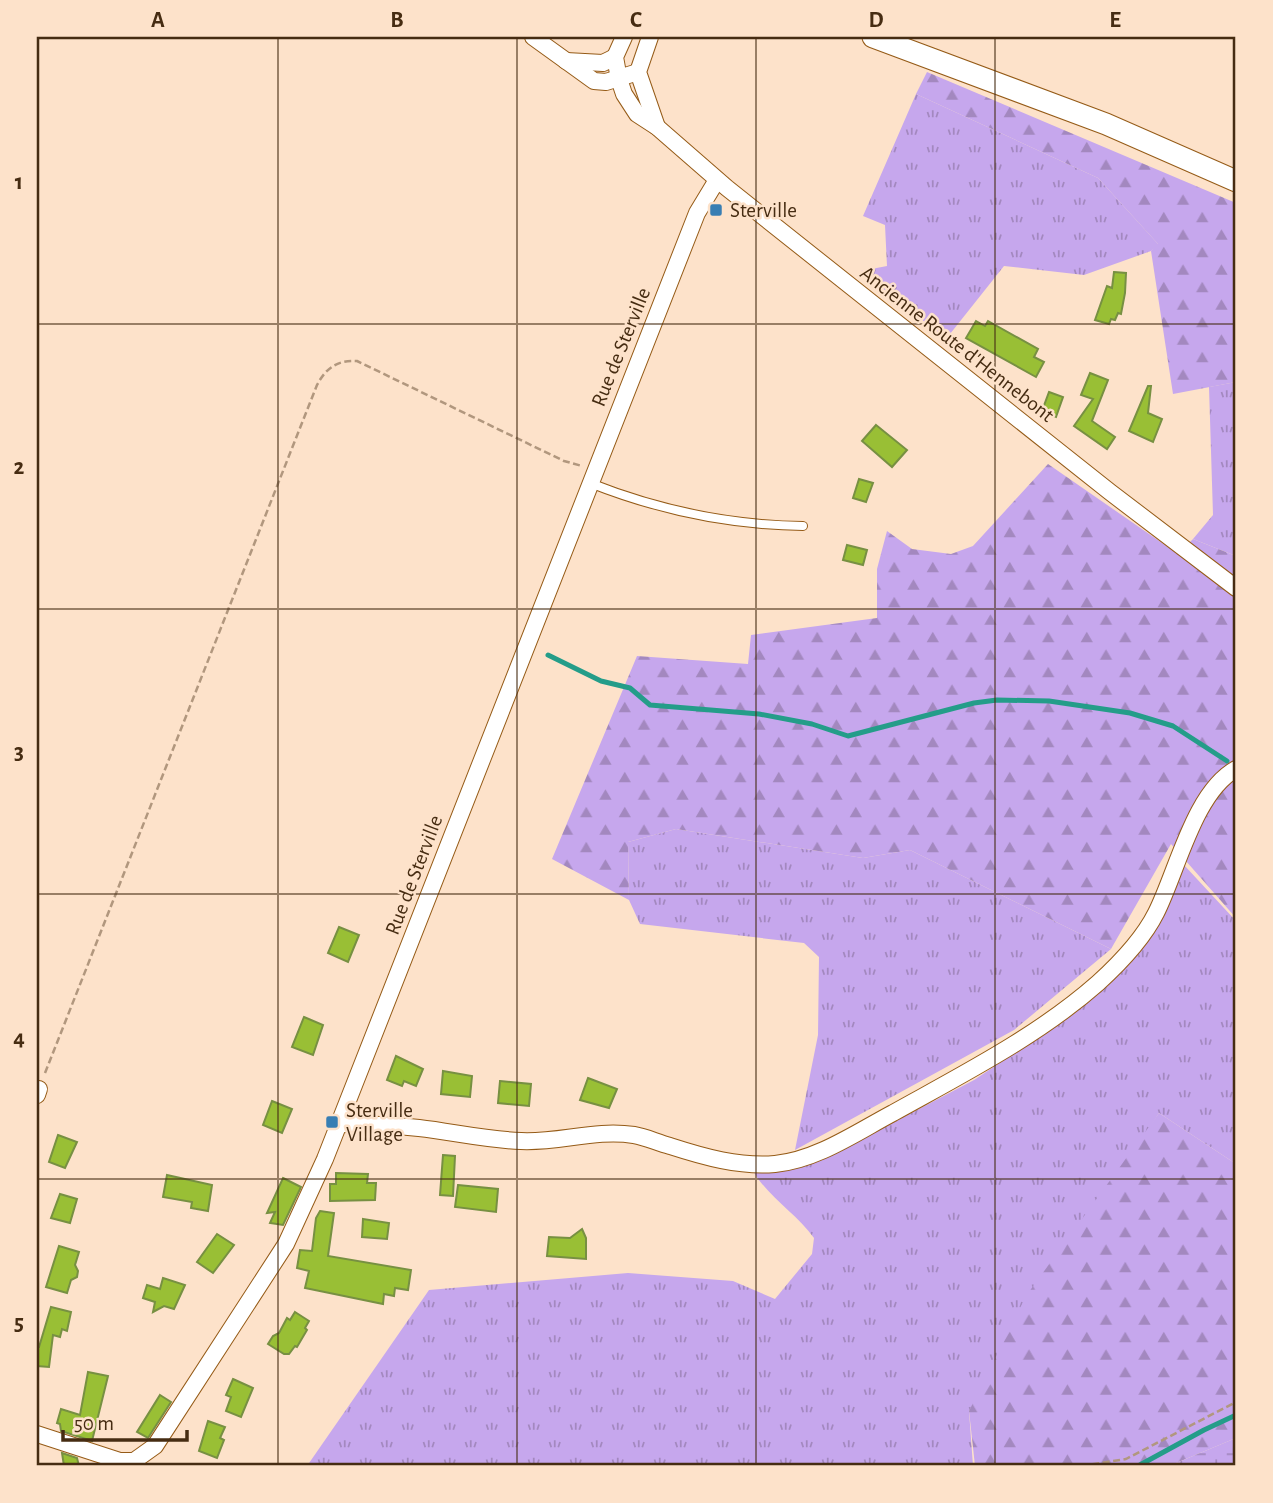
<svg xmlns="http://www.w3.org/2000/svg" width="1273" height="1503" viewBox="0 0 1273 1503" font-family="'Alegreya Sans',sans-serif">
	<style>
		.grass { fill: url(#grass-tufts) }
		.forest { fill: url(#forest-firs) }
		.wetland { fill: url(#wetland-marsh) }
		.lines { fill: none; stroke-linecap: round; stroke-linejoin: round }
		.stream { stroke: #249d89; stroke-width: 5 }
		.building { fill: #99bf35; stroke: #779042; stroke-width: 2 }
		.service-casing { stroke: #955b17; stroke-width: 10 }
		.minor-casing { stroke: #955b17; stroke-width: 18 }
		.secondary-casing { stroke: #955b17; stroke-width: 23 }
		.path { stroke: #b1977e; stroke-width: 2.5; stroke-dasharray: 7 3.5; stroke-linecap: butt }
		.service { stroke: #fff; stroke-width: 8 }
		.minor { stroke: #fff; stroke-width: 16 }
		.secondary { stroke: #fff; stroke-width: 21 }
		.grid { fill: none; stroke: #462c12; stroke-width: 2; stroke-opacity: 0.55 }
		.poi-dot { fill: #387eb3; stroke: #fde2ca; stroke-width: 2.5 }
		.labels { text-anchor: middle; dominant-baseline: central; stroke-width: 5; stroke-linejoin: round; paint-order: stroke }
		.poi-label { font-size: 21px; fill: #462c12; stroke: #fde2ca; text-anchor: start }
		.street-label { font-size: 21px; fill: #462c12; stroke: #fde2ca }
		.neatline { fill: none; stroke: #462c12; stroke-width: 2.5 }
		.grid-label { font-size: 23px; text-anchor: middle; font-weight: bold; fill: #462c12 }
	</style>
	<defs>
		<pattern id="grass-tufts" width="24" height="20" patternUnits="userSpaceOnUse" patternTransform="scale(1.75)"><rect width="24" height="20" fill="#c6a7ed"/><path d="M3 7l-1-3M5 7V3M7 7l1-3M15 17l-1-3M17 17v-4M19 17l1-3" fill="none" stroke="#a388bf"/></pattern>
		<pattern id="forest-firs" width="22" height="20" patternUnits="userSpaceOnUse" patternTransform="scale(1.75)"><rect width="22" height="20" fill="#c6a7ed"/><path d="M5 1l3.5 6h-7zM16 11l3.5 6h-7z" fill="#a388bf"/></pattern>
		<pattern id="wetland-marsh" width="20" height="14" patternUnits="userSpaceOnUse" patternTransform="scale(1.75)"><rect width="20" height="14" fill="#c6a7ed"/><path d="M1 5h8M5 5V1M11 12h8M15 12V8" fill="none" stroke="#a388bf"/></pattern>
	</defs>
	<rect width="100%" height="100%" fill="#fde2ca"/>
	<g class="grass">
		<polygon points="916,94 1098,178 1159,245 1151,251 1084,275 1004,266 946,339 861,271 887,266 885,225 863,216"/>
		<polygon points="1236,382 1236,556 1193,539 1213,515 1209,387"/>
		<polygon points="676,829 863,858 910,850 1111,949 1014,1030 795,1150 818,1035 819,957 804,943 640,924 629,900 628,842"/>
		<path d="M1184,865L1236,921V1164L1159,1113L969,1411L973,1466H307L429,1290L628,1273L733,1281L775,1299L812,1254L814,1238C796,1213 769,1198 753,1171L820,1161L974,1080L1075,1013L1160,919Z"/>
	</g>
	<g class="forest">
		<polygon points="927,72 1236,203 1236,382 1173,394 1151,251 1158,244 1098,178 916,94"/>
		<polygon points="1048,464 1178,554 1193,539 1236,556 1236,918 1171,844 1111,949 910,850 863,858 676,829 628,842 629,900 552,859 637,656 748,664 751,635 877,618 877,569 887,531 912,549 951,554 973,546"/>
		<polygon points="1159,1113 1236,1164 1236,1438 1169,1466 975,1466 969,1411 1026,1296"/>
	</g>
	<polygon class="wetland" points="1236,1438 1236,1466 1169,1466"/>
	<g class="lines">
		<g class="stream">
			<polyline points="548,655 601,681 630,688 650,705 759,714 812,724 848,736 974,703 997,700 1049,701 1130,713 1173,726 1227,761"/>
			<polyline points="1138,1466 1204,1430 1236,1415"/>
		</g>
	</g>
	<g class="building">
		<polygon points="1114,272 1126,273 1125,293 1121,314 1118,313 1115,320 1111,319 1109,324 1095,320 1107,286 1112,288"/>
		<polygon points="976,321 985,326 988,321 1038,349 1034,357 1044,362 1036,377 966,338"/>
		<polygon points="1090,373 1108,380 1092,421 1115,437 1107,449 1074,426 1093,399 1081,395"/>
		<polygon points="1148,386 1151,386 1148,413 1162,419 1153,442 1129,431"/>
		<polygon points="1049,392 1063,397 1056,417 1042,411"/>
		<polygon points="876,425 907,450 892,467 862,441"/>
		<polygon points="859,479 873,483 866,502 853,498"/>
		<polygon points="847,545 867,550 863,565 843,560"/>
		<polygon points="339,927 359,935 348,962 328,953"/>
		<polygon points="304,1017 323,1025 313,1055 292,1047"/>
		<polygon points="396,1056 423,1069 416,1086 404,1081 402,1086 387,1080"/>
		<polygon points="443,1071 472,1076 470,1097 441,1094"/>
		<polygon points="588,1078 617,1089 609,1108 580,1100"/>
		<polygon points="500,1081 531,1084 529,1106 498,1103"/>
		<polygon points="272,1101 292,1109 282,1133 263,1125"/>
		<polygon points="58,1135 77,1142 65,1168 49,1162"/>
		<polygon points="443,1155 455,1156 453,1196 440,1195"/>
		<polygon points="336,1173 368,1174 367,1183 376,1183 375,1200 330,1201 330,1184 336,1184"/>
		<polygon points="167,1175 212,1185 208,1211 191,1208 192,1202 163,1197"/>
		<polygon points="283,1178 301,1187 283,1225 270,1223 275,1212 267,1213"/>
		<polygon points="458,1185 498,1189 496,1212 455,1207"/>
		<polygon points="60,1194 77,1199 70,1223 51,1218"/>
		<polygon points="320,1211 334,1213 328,1256 411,1270 408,1290 395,1288 394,1296 384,1294 383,1304 305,1288 309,1271 297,1268 300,1250 312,1251 316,1218"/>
		<polygon points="363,1219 389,1223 387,1239 362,1237"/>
		<polygon points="582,1229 586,1238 586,1259 547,1256 549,1237 570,1238"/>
		<polygon points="217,1234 234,1245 213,1273 197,1262"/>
		<polygon points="59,1246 79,1252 75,1265 78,1271 77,1277 71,1280 67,1293 46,1287"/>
		<polygon points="163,1278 185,1285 174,1309 164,1306 153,1312 155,1302 143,1298 147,1285 160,1289"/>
		<polygon points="51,1307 71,1312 67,1331 62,1329 60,1337 53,1335 49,1367 37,1366 37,1347 39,1347"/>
		<polygon points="295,1312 309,1321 305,1328 307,1330 297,1347 295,1346 289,1354 284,1354 268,1344 273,1336 279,1333 287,1318 290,1320"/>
		<polygon points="88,1372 108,1376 92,1441 61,1431 60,1424 57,1423 61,1409 80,1415"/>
		<polygon points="233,1379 253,1388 241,1417 226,1411 231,1397 226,1395"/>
		<polygon points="160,1395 171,1402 148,1438 137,1432"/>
		<polygon points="208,1421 225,1427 220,1438 224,1440 217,1458 199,1451"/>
		<polygon points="62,1453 77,1458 79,1466 64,1466"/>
	</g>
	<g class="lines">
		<g class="service-casing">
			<path id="service" d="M590,483C658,510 730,525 803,526"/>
		</g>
		<g class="minor-casing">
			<g id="minor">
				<polyline points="533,37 594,81 606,82 638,72"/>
				<polyline points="624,37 615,57 619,79 624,94 637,114 657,127 727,188 1110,492 1236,588"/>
				<polyline points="650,37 638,72 657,127"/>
				<polyline points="566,61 603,63 615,57"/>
				<polyline points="37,1095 39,1089"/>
				<path d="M338,1124C366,1124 392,1125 419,1128C453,1132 487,1140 521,1141C559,1143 595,1129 634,1135C646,1137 658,1143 670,1146C704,1157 739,1167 775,1164C817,1160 857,1132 893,1113C963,1074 1038,1036 1098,983C1120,963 1143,939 1156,913C1177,872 1194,792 1236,769"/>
				<polyline points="37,1434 120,1461 134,1461 155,1446 286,1244 325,1159 697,213 717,180"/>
			</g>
		</g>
		<g class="secondary-casing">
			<polyline id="secondary" points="873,37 1106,124 1236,181"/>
		</g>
		<g class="path">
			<path d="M45,1073L317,385C326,368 337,360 357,361L564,461L582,466"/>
			<polyline points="1082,1466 1126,1459 1236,1402"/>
		</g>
		<use href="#service" class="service"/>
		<use href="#minor" class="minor"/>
		<use href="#secondary" class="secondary"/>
	</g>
	<path class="grid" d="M278,37V1466M517,37V1466M756,37V1466M995,37V1466M37,324H1236M37,609H1236M37,894H1236M37,1179H1236"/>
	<g class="poi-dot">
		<rect x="709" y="203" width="14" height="14" rx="3.5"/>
		<rect x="325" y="1115" width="14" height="14" rx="3.5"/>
	</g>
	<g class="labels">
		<g class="poi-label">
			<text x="730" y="210">Sterville</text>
			<text x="346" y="1110">Sterville<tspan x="346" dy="24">Village</tspan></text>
		</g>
		<g class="street-label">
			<text transform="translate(957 344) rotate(38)">Ancienne Route d'Hennebont</text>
			<text transform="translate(621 347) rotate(-68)">Rue de Sterville</text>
			<text transform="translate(414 875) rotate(-69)">Rue de Sterville</text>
		</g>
	</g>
	<rect width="1273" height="1503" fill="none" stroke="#fde2ca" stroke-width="77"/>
	<path d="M63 1430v10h124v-10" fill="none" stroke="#462c12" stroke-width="3.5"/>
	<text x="74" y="1430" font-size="21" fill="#462c12" stroke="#fde2ca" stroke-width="5" paint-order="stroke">50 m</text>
	<rect x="38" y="38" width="1196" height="1426" class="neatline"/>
	<g class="grid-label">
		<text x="158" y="27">A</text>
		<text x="397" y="27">B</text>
		<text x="636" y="27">C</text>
		<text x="876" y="27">D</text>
		<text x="1115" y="27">E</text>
		<text x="19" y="189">1</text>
		<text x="19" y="474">2</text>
		<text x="19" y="759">3</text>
		<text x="19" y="1045">4</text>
		<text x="19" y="1330">5</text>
	</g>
</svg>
